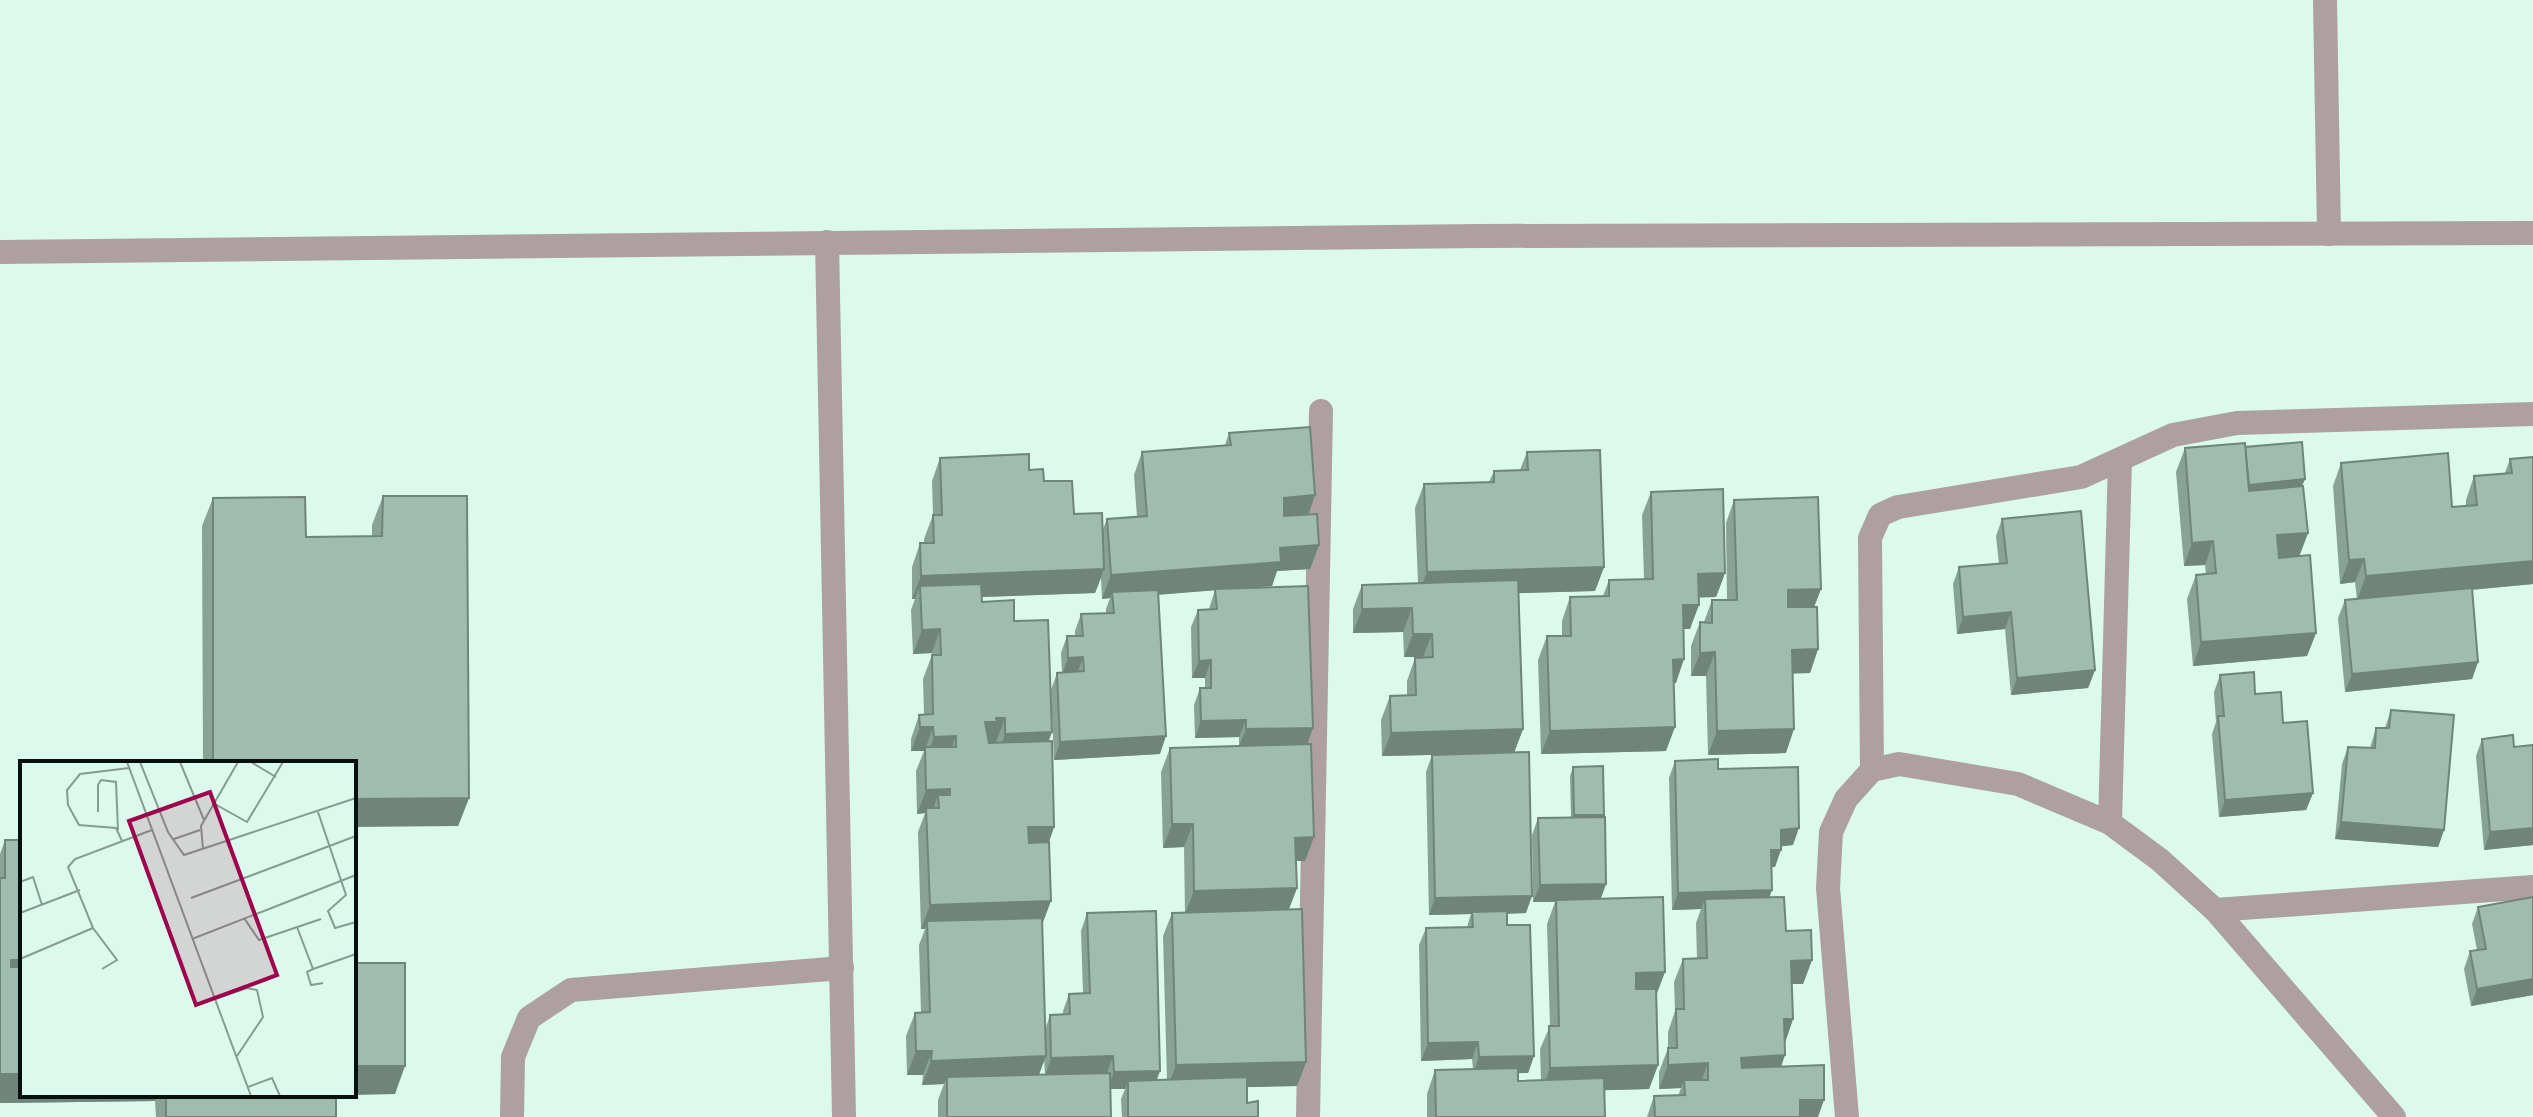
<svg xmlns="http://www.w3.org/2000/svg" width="2533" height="1117" viewBox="0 0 2533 1117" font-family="Helvetica,sans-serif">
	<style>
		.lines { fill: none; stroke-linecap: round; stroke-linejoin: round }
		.lane { stroke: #ad9fa2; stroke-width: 24 }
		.street { stroke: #ad9fa2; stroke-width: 24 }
		.wall { fill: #89a296; fill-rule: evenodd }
		.shaded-wall { fill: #6f847a }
		.building { fill: #9fbcaf; stroke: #6f847a; stroke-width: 2 }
		.inset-road { fill: none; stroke: #869c92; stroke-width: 2 }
		.view { fill: #9e044b; fill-opacity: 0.15; stroke: #9e044b; stroke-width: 4 }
		.inset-edge { fill: none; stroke: #06100c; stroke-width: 4 }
	</style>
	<rect width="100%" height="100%" fill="#dbf9ec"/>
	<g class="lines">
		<g class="lane">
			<polyline points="2325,0 2329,234"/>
			<polyline points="512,1117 513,1057 529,1018 571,990 842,968"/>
		</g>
		<g class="street">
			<polyline points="827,242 844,1117"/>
			<polyline points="0,252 1481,236 2533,233"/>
			<polyline points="1872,770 1870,538 1880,515 1898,507 2081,477 2173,435 2237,423 2533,414"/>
			<polyline points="2110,823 2120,460"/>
			<polyline points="2215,910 2533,887"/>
			<polyline points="1308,1117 1321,411"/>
			<polyline points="1847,1117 1828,888 1831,832 1846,799 1872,770 1899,764 2018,784 2110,823 2160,860 2215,910 2394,1117"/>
		</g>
	</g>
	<g class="wall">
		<path d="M1229,433L1308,515L1319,545L1310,569L1277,571L1272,586L1244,588L1307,744L1305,861H1296L1297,888L1289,909L1306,1062L1297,1086L1247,1087V1103L1258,1117H1122L1121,1099L1125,1089H1111V1117H938V1100L944,1084L922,1085L923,1075H907L906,1036L915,1013L921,1012L919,945L925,929H921L918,832L925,813L917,814L916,771L924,751H911V739L919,715H924L923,679L932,655V653L913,654L911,610L915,599H912V567L920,543H924V539L933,515L932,481L940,458L1029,470L1044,481L1074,514L1102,531L1107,519L1137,517L1134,475L1142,452L1225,445ZM1101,578L1102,599L1110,598L1106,609V613L1081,614L1075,631V636H1067L1061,653L1062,672L1057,673L1051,690L1054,760L1160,754L1158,595L1215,590L1209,609L1198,610L1191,627L1192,678H1205V688H1200L1194,705L1195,738L1239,737V746L1170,748L1161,772L1163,848L1184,847L1185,912L1172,913L1163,936L1167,1080H1157L1087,913L1081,931L1083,993L1069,994L1063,1011V1014L1050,1015L1045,1030L1042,925L1049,842L1054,827L1048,741L1052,732L1014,621L982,602V597L1095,593ZM1044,1059L1045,1074H1039Z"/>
		<polygon points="2245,447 2305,479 2302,486 2308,533 2299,556 2316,633 2307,656 2193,666 2187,599 2196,575 2206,574 2205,565 2184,566 2176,472 2185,448"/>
		<polygon points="1527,452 1604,567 1595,591 1519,593 1523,729 1514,752 1526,913 1507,914 1507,925 1534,1056 1528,1073 1518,1073 1518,1081 1541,1080 1540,1049 1550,1026 1547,924 1555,902 1533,902 1532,835 1538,818 1571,817 1570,776 1573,767 1603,817 1606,884 1600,899 1657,995 1658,1065 1649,1089 1604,1090 1605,1117 1427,1117 1427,1094 1435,1070 1473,1069 1472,1059 1421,1061 1419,945 1426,928 1467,927 1471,914 1429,915 1426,772 1432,755 1382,756 1381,720 1390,696 1407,695 1407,681 1415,658 1423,657 1404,657 1403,632 1353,633 1353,609 1362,585 1418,583 1415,508 1424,484 1489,482 1494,471 1520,470"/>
		<polygon points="2533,457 2533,584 2472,590 2478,662 2472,679 2345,692 2338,618 2345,600 2357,599 2355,582 2340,584 2333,486 2341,463 2452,507 2466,506 2466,500 2474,476 2505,473 2510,459"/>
		<polygon points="1651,492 1725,573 1716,597 1699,597 1690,629 1684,629 1676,683 1674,683 1666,751 1541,754 1538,660 1547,636 1562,636 1562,621 1570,597 1603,596 1609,580 1644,579 1642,515"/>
		<polygon points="383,496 469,798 458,826 354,763 203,763 202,526 213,498 306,537 372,536 372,525"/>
		<polygon points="1734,500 1821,589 1814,607 1818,649 1810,673 1793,673 1786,753 1708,755 1706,676 1691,676 1691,646 1700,622 1704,622 1712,600 1727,600 1726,523"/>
		<polygon points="2002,519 2095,670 2088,688 2011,695 2005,629 1957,634 1953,584 1959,567 1999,564 1996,536"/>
		<polygon points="2220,675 2255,694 2283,723 2313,793 2306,810 2219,817 2212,734 2216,722 2214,692"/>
		<polygon points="2391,710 2444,830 2438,847 2335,839 2342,764 2348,747 2370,748 2376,728 2385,728"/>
		<polygon points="2482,739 2514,747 2533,745 2533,845 2484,850 2476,756"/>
		<polygon points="1675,761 1718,769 1793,845 1781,846 1775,867 1771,867 1772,890 1769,897 1786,931 1812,960 1803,984 1792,984 1793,1019 1785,1042 1781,1067 1818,1117 1647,1117 1654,1096 1678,1096 1681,1088 1659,1089 1659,1072 1668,1048 1668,1032 1675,1011 1674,982 1683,959 1697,958 1696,923 1701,909 1672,910 1669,778"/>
		<polygon points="5,840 22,1095 336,1095 336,1117 156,1117 155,1101 0,1103 0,854"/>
		<polygon points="2533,897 2533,995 2471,1006 2464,969 2470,951 2477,950 2472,924 2478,907"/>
	</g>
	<g class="shaded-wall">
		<polygon points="2305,479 2301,488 2244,494 2247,485"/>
		<polygon points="1315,495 1307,519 1275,522 1284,498"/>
		<polygon points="2308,533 2299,557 2269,559 2277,535"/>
		<polygon points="2213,541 2205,565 2184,566 2192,543"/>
		<polygon points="1319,545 1310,569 1277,571 1272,586 1112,598 1112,592 1110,598 1102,599 1111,575 1280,548"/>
		<polygon points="2364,559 2355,582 2340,584 2349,560"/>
		<polygon points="2533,561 2533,584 2357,600 2366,576"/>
		<polygon points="1604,567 1595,591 1418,596 1427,572"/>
		<polygon points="1104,569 1095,593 921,599 920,586 915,599 912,599 921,576"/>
		<polygon points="1725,573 1716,597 1689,598 1698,574"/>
		<polygon points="1821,589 1812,612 1780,614 1788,590"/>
		<polygon points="1683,605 1699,605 1690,629 1675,629"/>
		<polygon points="1412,608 1403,632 1353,633 1362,609"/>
		<polygon points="2011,612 2005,629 1957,634 1963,617"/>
		<polygon points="940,629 932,653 913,654 922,630"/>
		<polygon points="2316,633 2307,656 2193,666 2201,642"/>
		<polygon points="1413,634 1432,634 1423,657 1404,657"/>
		<polygon points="1818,649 1810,673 1784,674 1792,650"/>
		<polygon points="1715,652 1706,676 1691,676 1700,653"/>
		<polygon points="1083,657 1077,674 1062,675 1068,658"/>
		<polygon points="1684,659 1676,683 1664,683 1673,660"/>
		<polygon points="1211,660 1205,678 1192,678 1199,661"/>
		<polygon points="2478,662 2472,679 2345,692 2352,674"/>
		<polygon points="2095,670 2088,688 2011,695 2017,678"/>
		<polygon points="996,718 1005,718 996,742 990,742 988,746 985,722"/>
		<polygon points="1246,720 1239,737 1195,738 1201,721"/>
		<polygon points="920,727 933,727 925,750 925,747 924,751 911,751"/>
		<polygon points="1675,727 1666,751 1541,754 1550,731"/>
		<polygon points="1313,728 1307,745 1239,746 1246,729"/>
		<polygon points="1523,729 1514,753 1382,756 1391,733"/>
		<polygon points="1794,729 1786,753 1708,755 1717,731"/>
		<polygon points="1052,732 1043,756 996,758 1005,734"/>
		<polygon points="956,736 947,760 925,761 934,737"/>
		<polygon points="1166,736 1160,754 1054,760 1060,742"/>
		<polygon points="950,789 941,812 939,808 938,795 932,813 926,808 925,813 917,814 926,790"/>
		<polygon points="2313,793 2306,810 2219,817 2225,800"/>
		<polygon points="469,798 458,826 354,827 354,799"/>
		<polygon points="1574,815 1604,815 1601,824 1571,824"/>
		<polygon points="2341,822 2444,830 2438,847 2335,839"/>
		<polygon points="1172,824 1193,824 1184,847 1163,848"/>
		<polygon points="1028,827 1054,827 1046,850 1020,851"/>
		<polygon points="1799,828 1793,845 1775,847 1781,830"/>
		<polygon points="2533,828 2533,845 2484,850 2490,832"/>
		<polygon points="1314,837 1305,861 1287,861 1295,838"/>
		<polygon points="1771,850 1781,850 1775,867 1765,867"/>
		<polygon points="1606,884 1600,901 1533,902 1540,885"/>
		<polygon points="1297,888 1288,911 1185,914 1194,891"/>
		<polygon points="1772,890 1766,907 1705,899 1701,909 1672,910 1678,893"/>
		<polygon points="1532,896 1526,913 1473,914 1472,912 1471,914 1429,915 1435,898"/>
		<polygon points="1051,901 1042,925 927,921 925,929 921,929 930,905"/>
		<polygon points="11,960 22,960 22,989 0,989"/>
		<polygon points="1812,960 1803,984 1782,984 1791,961"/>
		<polygon points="1665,972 1656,996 1627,996 1636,973"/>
		<polygon points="2533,979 2533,995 2471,1006 2477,989"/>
		<polygon points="1784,1019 1793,1019 1785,1043"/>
		<polygon points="1478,1042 1472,1059 1421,1061 1428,1043"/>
		<polygon points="916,1051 932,1051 923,1075 907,1075"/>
		<polygon points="1785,1055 1777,1079 1733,1081 1741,1058"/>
		<polygon points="1046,1056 1037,1080 947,1077 944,1084 922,1085 931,1061"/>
		<polygon points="1113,1056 1107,1073 1045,1076 1051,1058"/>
		<polygon points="1534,1056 1528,1073 1473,1074 1479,1057"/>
		<polygon points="1306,1062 1297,1086 1167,1089 1176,1065"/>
		<polygon points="1708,1063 1699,1087 1684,1080 1681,1088 1659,1089 1668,1065"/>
		<polygon points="1658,1065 1649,1089 1541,1092 1550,1068"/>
		<polygon points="354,1066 405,1066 395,1094 354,1095"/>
		<polygon points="1160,1071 1154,1088 1128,1081 1125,1089 1107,1089 1114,1072"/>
		<polygon points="0,1074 22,1074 22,1095 158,1095 155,1101 0,1103"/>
		<polygon points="1800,1100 1824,1100 1818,1117 1794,1117"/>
	</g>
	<g class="building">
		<polygon points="1310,427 1315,495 1284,498 1284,516 1317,514 1319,545 1280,548 1281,562 1111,575 1107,519 1147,516 1142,452 1231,445 1229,433"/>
		<polygon points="2302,442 2305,479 2249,485 2245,447"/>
		<polygon points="2245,443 2249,491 2303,486 2308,533 2277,535 2279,558 2310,555 2316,633 2201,642 2196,575 2216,573 2213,541 2192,543 2185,448"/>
		<polygon points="1600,450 1604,567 1427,572 1424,484 1494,482 1494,471 1528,470 1527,452"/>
		<polygon points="2448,453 2452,507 2477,505 2474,476 2512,473 2510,459 2533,457 2533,561 2366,576 2364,559 2349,560 2341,463"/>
		<polygon points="1029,454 1029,470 1043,469 1044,481 1072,481 1074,514 1102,513 1104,569 921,576 920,543 934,543 933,515 942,515 940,458"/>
		<polygon points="1723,489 1725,573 1698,574 1699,605 1683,605 1684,659 1673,660 1675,727 1550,731 1547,636 1571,636 1570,597 1609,596 1609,580 1653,579 1651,492"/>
		<polygon points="383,496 467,496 469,798 354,799 354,763 213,763 213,498 305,497 306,537 382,536"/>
		<polygon points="1818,497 1821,589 1788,590 1788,607 1817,607 1818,649 1792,650 1794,729 1717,731 1715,652 1700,653 1700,622 1712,623 1712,600 1737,600 1734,500"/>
		<polygon points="2081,511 2095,670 2017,678 2011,612 1963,617 1959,567 2007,563 2002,519"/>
		<polygon points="1518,580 1523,729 1391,733 1390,696 1416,695 1415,658 1433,657 1432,634 1413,634 1412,608 1362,609 1362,585"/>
		<polygon points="981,584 982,602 1014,600 1014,621 1048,620 1052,732 1005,734 1005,718 996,718 997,722 985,722 989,743 1052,741 1054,827 1028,827 1029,843 1049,842 1051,901 930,905 926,808 939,808 938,795 950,795 950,789 926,790 925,747 956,747 956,736 934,737 933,727 920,727 919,715 933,714 932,655 941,655 940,629 922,630 920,586"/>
		<polygon points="1308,586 1313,728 1246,729 1246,720 1201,721 1200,688 1211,688 1211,660 1199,661 1198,610 1217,609 1215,589"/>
		<polygon points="2472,588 2478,662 2352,674 2345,600"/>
		<polygon points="1158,590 1166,736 1060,742 1057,673 1084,671 1083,657 1068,658 1067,636 1083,636 1081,614 1114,613 1112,592"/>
		<polygon points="2254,672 2255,694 2281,692 2283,723 2307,721 2313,793 2225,800 2218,716 2224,716 2220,675"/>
		<polygon points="2391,710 2454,715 2444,830 2341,822 2348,747 2375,748 2376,728 2389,728"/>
		<polygon points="2513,735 2514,747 2533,745 2533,828 2490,832 2482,739"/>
		<polygon points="1311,744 1314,837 1295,838 1297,888 1194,891 1193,824 1172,824 1170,748"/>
		<polygon points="1529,752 1532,896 1435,898 1432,755"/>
		<polygon points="1718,759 1718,769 1798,767 1799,828 1781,830 1781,850 1771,850 1772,890 1678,893 1675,761"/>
		<polygon points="1603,766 1604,815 1574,815 1573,767"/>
		<polygon points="1605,817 1606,884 1540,885 1538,818"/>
		<polygon points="5,840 22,840 22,960 11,960 11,967 22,967 22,1074 0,1074 0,878 5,878"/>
		<polygon points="1663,897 1665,972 1636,973 1636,989 1656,989 1658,1065 1550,1068 1549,1026 1559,1026 1556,900"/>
		<polygon points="1784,897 1786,931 1811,930 1812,960 1791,961 1793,1019 1784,1019 1785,1055 1741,1058 1742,1068 1824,1065 1824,1100 1800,1100 1800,1117 1655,1117 1654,1096 1685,1095 1684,1080 1708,1080 1708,1063 1668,1065 1668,1048 1677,1048 1676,1009 1684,1009 1683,959 1707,958 1705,899"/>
		<polygon points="2533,897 2533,979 2477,989 2470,951 2486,949 2478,907"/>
		<polygon points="1302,909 1306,1062 1176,1065 1172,913"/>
		<polygon points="1156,911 1160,1071 1114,1072 1113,1056 1051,1058 1050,1015 1070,1014 1069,994 1090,993 1087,913"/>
		<polygon points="1507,911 1507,925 1530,925 1534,1056 1479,1057 1478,1042 1428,1043 1426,928 1473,927 1472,912"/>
		<polygon points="1042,918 1046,1056 931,1061 932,1051 916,1051 915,1013 930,1012 927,921"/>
		<rect x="354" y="963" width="51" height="103"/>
		<polygon points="1518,1068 1518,1081 1604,1078 1605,1117 1436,1117 1435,1070"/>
		<polygon points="1110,1073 1111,1117 947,1117 947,1077"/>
		<polygon points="1247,1077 1247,1103 1258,1101 1258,1117 1128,1117 1128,1081"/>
		<rect x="166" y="1095" width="170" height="22"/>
	</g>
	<g transform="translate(20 761)">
		<rect width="336" height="336" fill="#dbf9ec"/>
		<path class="inset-road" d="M107,1L231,335M120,1L148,71L164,94L336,37M160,1L184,59M231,1L256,16M193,42L227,61L263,1M78,51V24L81,19L96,21L98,69M298,51L326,134L308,150L315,167L336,161M154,78L180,69M102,80L96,67L59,64L48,44L47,29L60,13L109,7M183,88L181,65L218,1M0,121L13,116L22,144M171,137L336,75M0,152L60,129M224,157L239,179L301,158M277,166L293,208L287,211L291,224L303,222M172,178L336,114M0,198L73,167M82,208L97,199L73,167L48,106L55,98L132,69M293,208L336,193M195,238L227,227L237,229L243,256L217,295M228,326L252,317L260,335"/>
		<path class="view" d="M190,31L257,214L176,244L109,60Z"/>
		<rect width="336" height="336" class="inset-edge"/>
	</g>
</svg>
